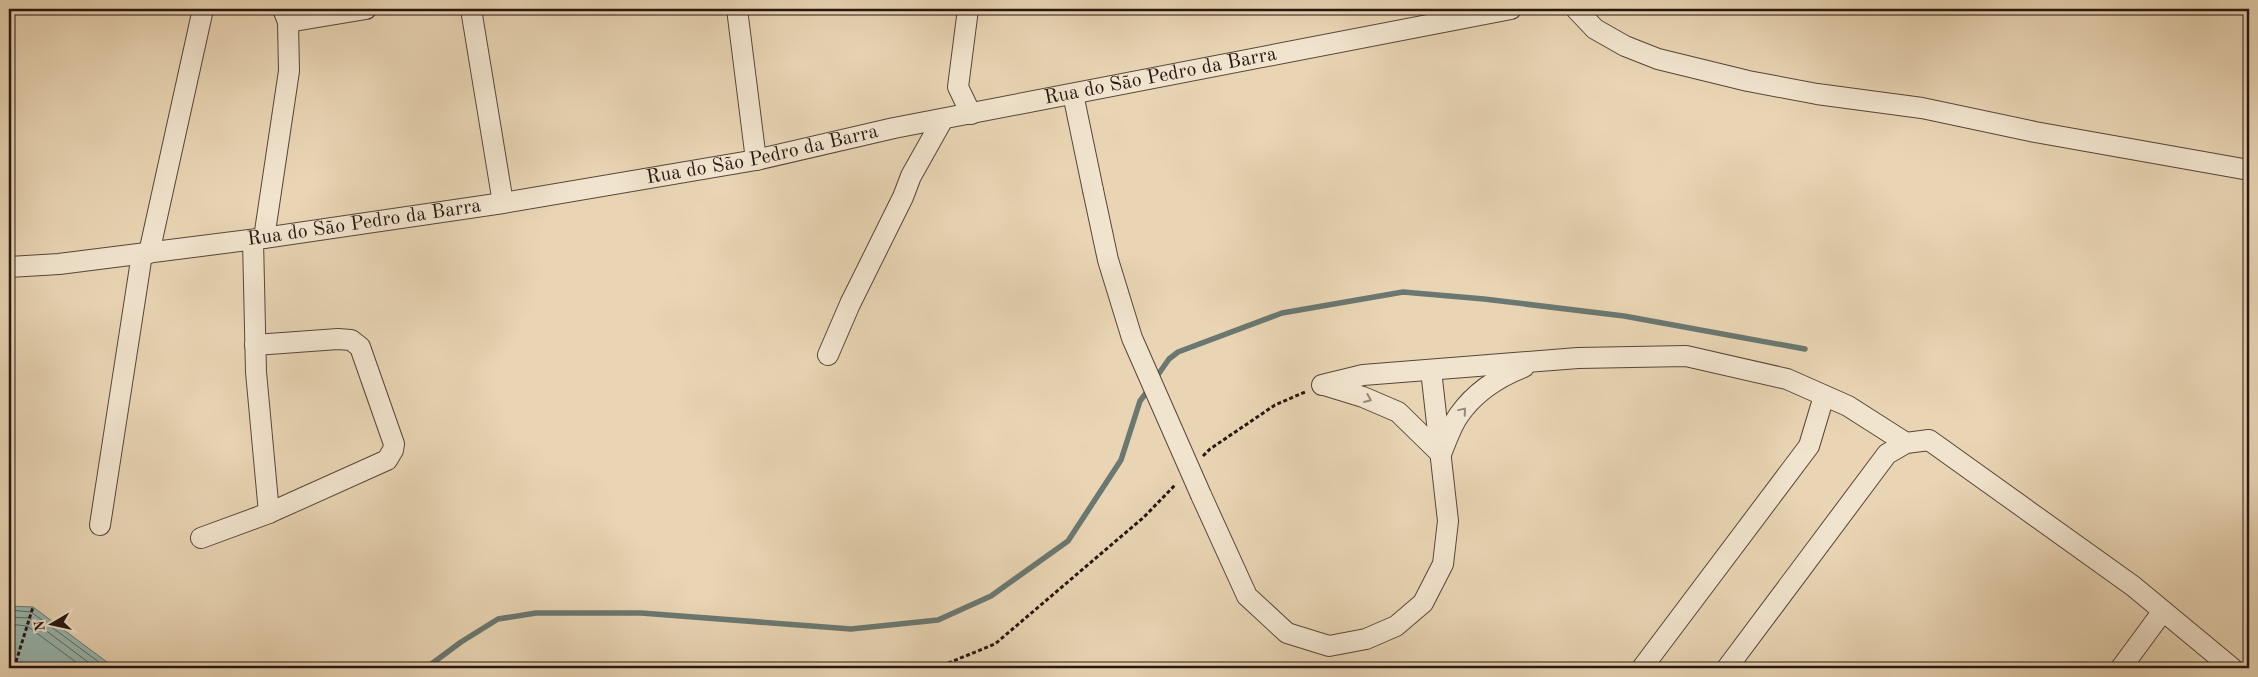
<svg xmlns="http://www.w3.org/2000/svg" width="2258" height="677" viewBox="0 0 2258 677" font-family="'Old Standard TT',serif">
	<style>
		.water { fill: #98b8b2; stroke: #6a7871 }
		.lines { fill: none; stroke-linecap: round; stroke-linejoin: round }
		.shore { stroke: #5f6861; stroke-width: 1 }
		.stream { stroke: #6a7871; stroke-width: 5.5 }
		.minor-casing { stroke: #574639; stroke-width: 22 }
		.path { stroke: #261710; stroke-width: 3; stroke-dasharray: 4 2.5; stroke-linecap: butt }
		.minor { stroke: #f1e4ce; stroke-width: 20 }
		.minor-bridge-casing { stroke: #574639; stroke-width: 22; stroke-linecap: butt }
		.minor-bridge { stroke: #f1e4ce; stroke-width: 20 }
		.oneway { stroke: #968878 }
		.labels { text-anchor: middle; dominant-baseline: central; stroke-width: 5; stroke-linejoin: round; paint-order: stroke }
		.street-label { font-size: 20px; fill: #261710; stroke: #f1e4ce }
	</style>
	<rect width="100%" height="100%" fill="#e9d5b4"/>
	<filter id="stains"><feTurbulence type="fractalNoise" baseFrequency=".004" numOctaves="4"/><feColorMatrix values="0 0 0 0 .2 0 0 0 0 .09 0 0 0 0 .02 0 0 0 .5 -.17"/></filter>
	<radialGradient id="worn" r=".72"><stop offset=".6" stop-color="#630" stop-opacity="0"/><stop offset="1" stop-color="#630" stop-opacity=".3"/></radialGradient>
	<polygon class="water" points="9,606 33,607 115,668 9,668"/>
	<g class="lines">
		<g class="shore">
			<polyline points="9,610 31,612 107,668"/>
			<polyline points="9,617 29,618 96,668"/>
			<polyline points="9,624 27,626 84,668"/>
		</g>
		<g class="stream">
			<polyline points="1155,379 1169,359 1178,352 1282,313 1403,292 1484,299 1624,316 1805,349"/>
			<polyline points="426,668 461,642 498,619 536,613 641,613 851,629 938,620 991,596 1068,541 1121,460 1140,401 1149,389"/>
		</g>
		<g class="minor-casing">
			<g id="minor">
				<polyline points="471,9 503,203"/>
				<polyline points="737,9 756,160"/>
				<polyline points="968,9 958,87 971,114"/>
				<polyline points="1576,9 1595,29 1625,46 1658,59 1748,81 1817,94 1922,108 2035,132 2249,170"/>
				<polyline points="288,22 366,9"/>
				<polyline points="1073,94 1093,190"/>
				<polyline points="264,238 289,71 288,22 283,9"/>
				<polyline points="253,240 256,372 269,513"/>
				<polyline points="149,253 203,9"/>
				<path id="s1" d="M9,267L59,264L264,238L503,203L756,160L894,128L1511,9"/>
				<polyline points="828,355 850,304 903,197 911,176 943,119"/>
				<polyline points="1322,385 1363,375 1578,358 1686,356 1787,379 1848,406 1906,443"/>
				<polyline points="1324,385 1363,397 1398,412 1441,454"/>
				<path d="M1441,454C1446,442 1451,426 1459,415C1475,392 1498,377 1524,367"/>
				<polyline points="1201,495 1247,596 1287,633 1329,646 1366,639 1396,626 1423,603 1443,564 1448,521 1431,370"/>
				<polyline points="100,525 142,254"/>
				<polyline points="201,538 269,513 387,460 393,450 394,444 360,347 351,340 338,339 255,345"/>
				<polyline points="1642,668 1809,446 1824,396"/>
				<polyline points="1727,668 1887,454 1906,443 1929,440 2133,586 2232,668"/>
				<polyline points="2121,668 2163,611"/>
			</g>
		</g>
		<g class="path">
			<polyline points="1203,456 1210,449 1275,405 1305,392"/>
			<polyline points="14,668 33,607"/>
			<polyline points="936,668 995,644 1144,517 1176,484"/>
		</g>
		<use href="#minor" class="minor"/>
		<g class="minor-bridge-casing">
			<polyline id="minor-bridge" points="1093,190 1108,260 1132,338 1201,495"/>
		</g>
		<use href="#minor-bridge" class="minor-bridge"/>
	</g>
	<defs><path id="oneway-chevron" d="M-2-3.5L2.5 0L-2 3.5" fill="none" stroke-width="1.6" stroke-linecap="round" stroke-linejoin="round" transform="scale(1.25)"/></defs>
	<g class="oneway">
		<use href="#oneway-chevron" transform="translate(1368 399) rotate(23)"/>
		<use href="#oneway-chevron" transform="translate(1463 411) rotate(-50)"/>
	</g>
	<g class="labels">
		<g class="street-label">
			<text stroke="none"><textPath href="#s1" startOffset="1168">Rua do São Pedro da Barra</textPath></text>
			<text stroke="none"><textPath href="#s1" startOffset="762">Rua do São Pedro da Barra</textPath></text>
			<text stroke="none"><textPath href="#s1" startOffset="358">Rua do São Pedro da Barra</textPath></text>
		</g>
	</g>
	<rect width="2258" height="677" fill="none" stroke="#e9d5b4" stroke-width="30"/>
	<rect x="10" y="10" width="2238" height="657" fill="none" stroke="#261710" stroke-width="2.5"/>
	<rect x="15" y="15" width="2228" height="647" fill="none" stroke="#261710"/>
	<g transform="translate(52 624) rotate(261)" stroke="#f1e4ce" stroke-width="4" paint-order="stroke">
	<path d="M0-4L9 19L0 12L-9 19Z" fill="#261710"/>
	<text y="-8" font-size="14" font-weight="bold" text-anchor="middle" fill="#261710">N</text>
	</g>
	<rect width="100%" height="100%" filter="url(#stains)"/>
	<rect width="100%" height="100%" fill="url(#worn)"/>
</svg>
